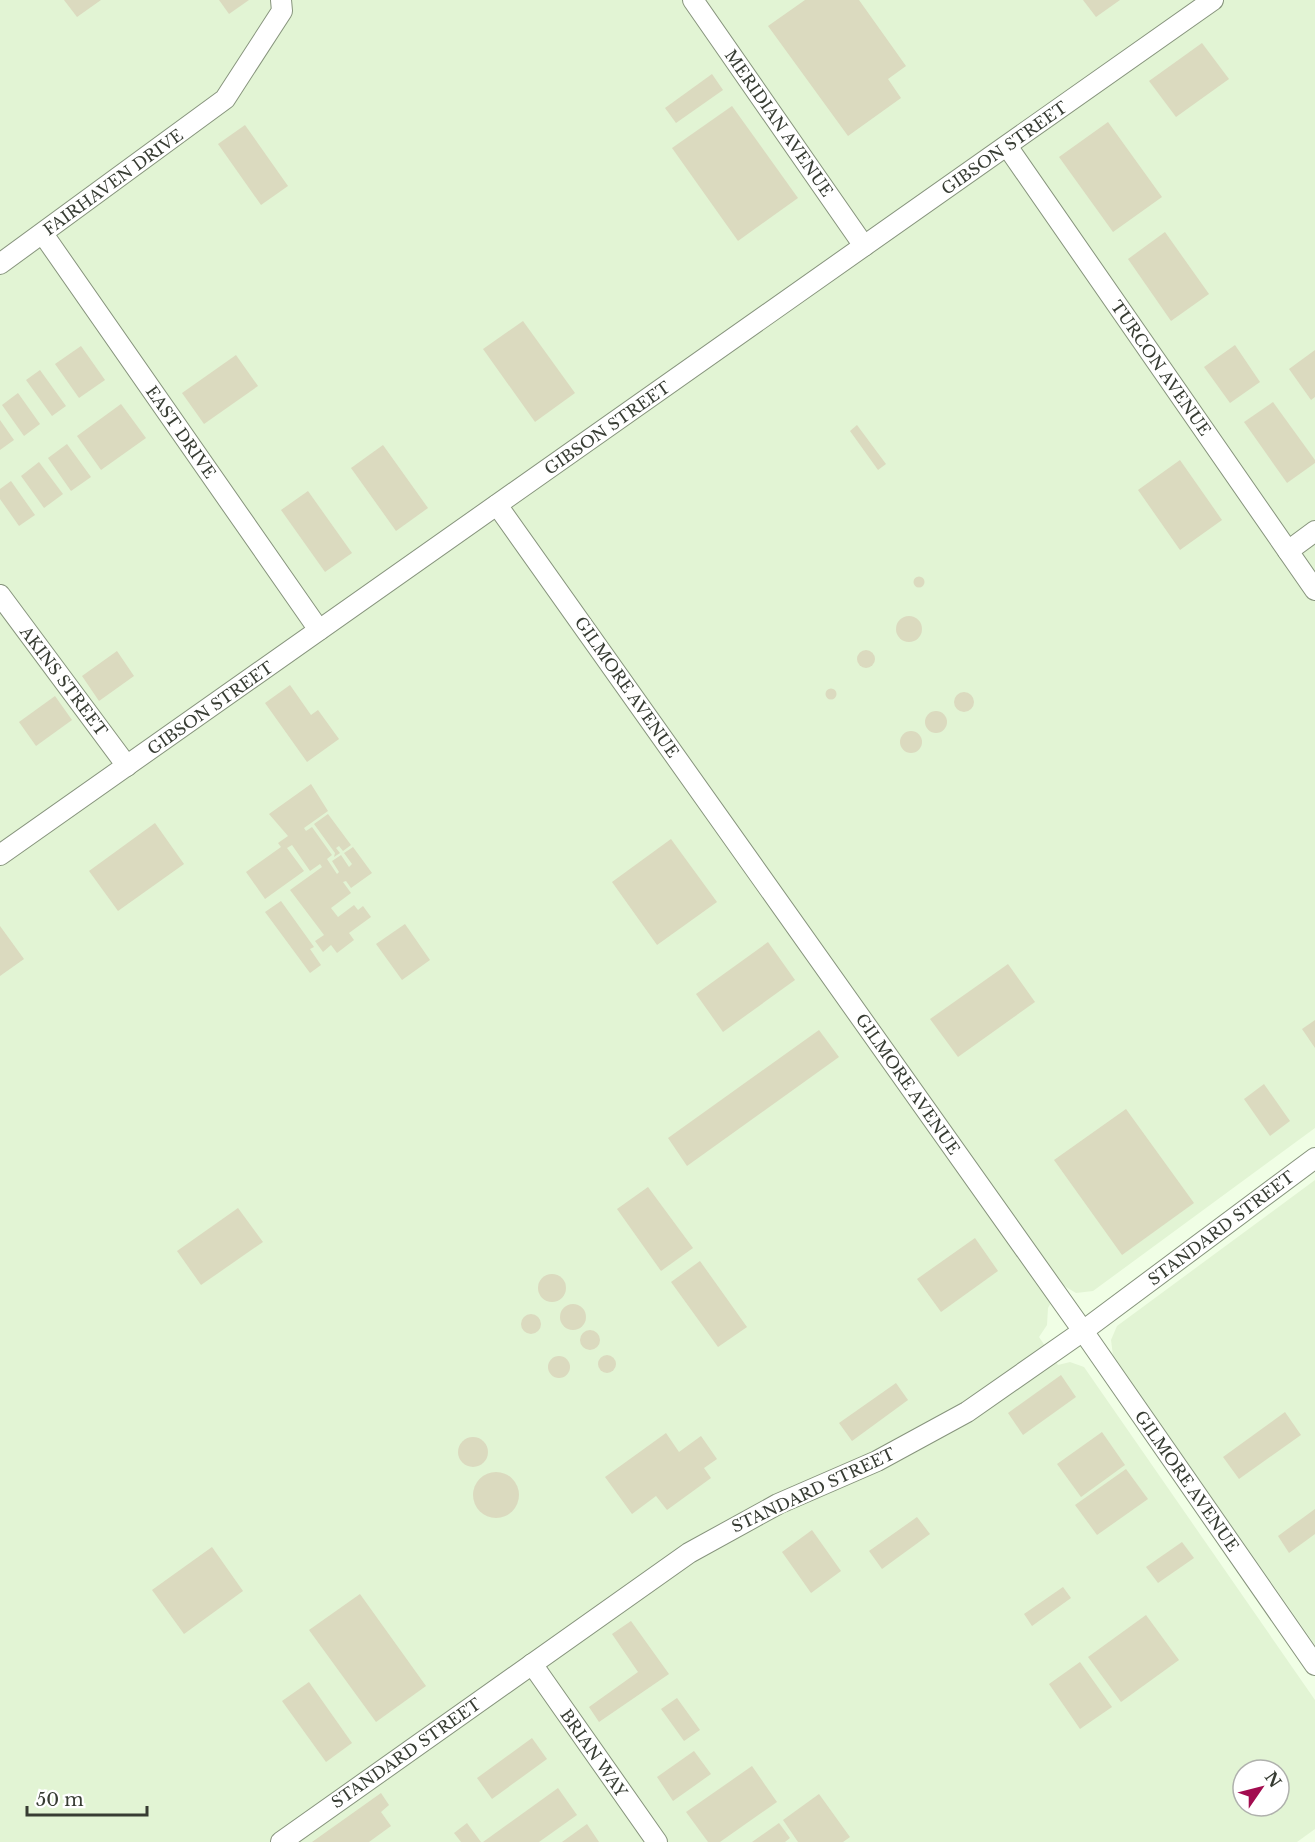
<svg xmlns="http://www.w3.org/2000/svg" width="1315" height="1842" viewBox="0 0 1315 1842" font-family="'Libre Baskerville',serif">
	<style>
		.built { fill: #e2f4d4; fill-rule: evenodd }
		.building { fill: #dbdabf }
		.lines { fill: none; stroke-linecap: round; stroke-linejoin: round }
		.street-casing { stroke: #87947d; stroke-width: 22 }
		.street { stroke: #fff; stroke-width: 20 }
		.labels { text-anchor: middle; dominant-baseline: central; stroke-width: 4.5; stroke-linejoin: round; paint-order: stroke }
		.street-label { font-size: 16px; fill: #373c33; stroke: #fff }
	</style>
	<rect width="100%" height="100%" fill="#f0fee5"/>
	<g class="built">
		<path d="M0,0H1315V1128L1093,1291L1076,1293L1061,1284L1048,1308L1047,1325L1039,1337L1058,1365L1070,1362L1084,1367L1315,1700V1829L1297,1842H0ZM1243,1770H1279V1806H1243Z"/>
		<polygon points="1315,1180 1315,1645 1113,1356 1111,1340 1117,1326"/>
	</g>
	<g class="building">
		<polygon points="64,0 101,0 77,17"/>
		<polygon points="219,0 249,0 229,14"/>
		<polygon points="805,0 859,0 906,66 888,79 901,98 848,136 768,26"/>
		<polygon points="1083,0 1120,0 1096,17"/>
		<polygon points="1202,43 1229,79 1176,117 1149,81"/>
		<polygon points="712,74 723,90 676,123 665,108"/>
		<polygon points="732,106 798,198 738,241 672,148"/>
		<polygon points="1108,122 1162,197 1113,232 1059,157"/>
		<polygon points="245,125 288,186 261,205 218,144"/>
		<polygon points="1165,232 1209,294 1171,321 1128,259"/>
		<polygon points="523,321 575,393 535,422 483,349"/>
		<polygon points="1235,345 1260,382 1230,403 1204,367"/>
		<polygon points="81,346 105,380 79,398 55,364"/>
		<polygon points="1315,350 1315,397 1311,400 1289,369"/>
		<polygon points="236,355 258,386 204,424 182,393"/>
		<polygon points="40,370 66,406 52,416 26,380"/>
		<polygon points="18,393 40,424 24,436 2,405"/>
		<polygon points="1273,402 1315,460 1315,463 1287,483 1244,422"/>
		<polygon points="121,404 146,438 101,470 77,436"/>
		<polygon points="0,420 14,440 0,450"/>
		<polygon points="857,425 886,464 878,470 850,431"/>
		<polygon points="67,444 91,477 71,491 48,458"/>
		<polygon points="383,445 428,508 396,531 351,468"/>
		<polygon points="1180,460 1222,520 1180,550 1138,490"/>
		<polygon points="39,462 63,494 44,508 21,476"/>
		<polygon points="11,481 35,515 19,526 0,499 0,489"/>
		<polygon points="308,491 352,553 325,572 281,510"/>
		<circle cx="919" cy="582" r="5.5"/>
		<circle cx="909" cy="629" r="13"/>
		<circle cx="866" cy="659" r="9"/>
		<polygon points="117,651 134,676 99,701 82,676"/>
		<polygon points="290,685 311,715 318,710 339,739 307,762 265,703"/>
		<circle cx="831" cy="694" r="5.5"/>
		<circle cx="964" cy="702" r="10"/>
		<polygon points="55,696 72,720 36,746 19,722"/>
		<circle cx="936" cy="722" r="11"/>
		<circle cx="911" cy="742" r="11"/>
		<polygon points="311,784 328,811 304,828 306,831 312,827 332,855 327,859 337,874 339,872 332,861 341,855 349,867 352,864 344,853 353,847 372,873 351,888 346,881 343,882 351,893 331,908 338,917 354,905 358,910 363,906 371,917 349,933 354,940 337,953 331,945 323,952 315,941 324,935 290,890 322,867 320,864 310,871 292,845 287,848 304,871 265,899 246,872 281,847 278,843 288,836 269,814"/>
		<polygon points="328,814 351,845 343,851 339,846 336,848 340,853 334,857 335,853 314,824"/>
		<polygon points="155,823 184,864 118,911 89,871"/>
		<polygon points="671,839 717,902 657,945 612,882"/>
		<polygon points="281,901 314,947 310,949 321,965 310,973 265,912"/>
		<polygon points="405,924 430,960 402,980 376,944"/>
		<polygon points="0,926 24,959 0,976"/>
		<polygon points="768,942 795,980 723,1032 696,994"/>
		<polygon points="1008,964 1035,1002 958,1057 930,1019"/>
		<polygon points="1315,1020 1315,1048 1302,1029"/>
		<polygon points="819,1030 839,1057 687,1166 668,1138"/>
		<polygon points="1264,1084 1290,1121 1270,1136 1244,1099"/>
		<polygon points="1126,1109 1194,1203 1122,1255 1054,1160"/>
		<polygon points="648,1187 693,1248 661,1271 617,1209"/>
		<polygon points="238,1208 263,1242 201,1285 177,1251"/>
		<polygon points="975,1238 998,1271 941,1312 917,1279"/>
		<polygon points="700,1261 747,1327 718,1347 671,1282"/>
		<circle cx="552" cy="1288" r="14"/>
		<circle cx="573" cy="1317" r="13"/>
		<circle cx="531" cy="1324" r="10"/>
		<circle cx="590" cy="1340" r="10"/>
		<circle cx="607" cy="1364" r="9"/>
		<circle cx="559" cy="1367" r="11"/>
		<polygon points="1061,1375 1076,1397 1023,1435 1008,1413"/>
		<polygon points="896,1383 908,1400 852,1441 839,1423"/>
		<polygon points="1285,1412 1301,1435 1239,1479 1223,1457"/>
		<polygon points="1102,1432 1125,1465 1081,1497 1057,1464"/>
		<polygon points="666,1433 679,1452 701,1436 717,1459 704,1468 711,1478 667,1510 656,1496 632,1514 605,1477"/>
		<circle cx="473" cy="1452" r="15"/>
		<polygon points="1126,1469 1148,1499 1097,1535 1075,1505"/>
		<circle cx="496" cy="1495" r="23"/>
		<polygon points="1315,1509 1315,1534 1289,1553 1278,1536"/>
		<polygon points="917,1517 930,1534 882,1569 869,1551"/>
		<polygon points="812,1530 841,1571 811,1593 782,1552"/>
		<polygon points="1182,1542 1194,1558 1158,1583 1146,1567"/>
		<polygon points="212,1547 243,1591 184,1634 152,1590"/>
		<polygon points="1063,1587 1071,1598 1032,1626 1024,1614"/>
		<polygon points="360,1594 426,1686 376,1722 309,1630"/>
		<polygon points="1146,1615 1179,1660 1121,1702 1088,1657"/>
		<polygon points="631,1621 669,1674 599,1722 589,1707 638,1672 612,1634"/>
		<polygon points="1080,1662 1112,1707 1080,1729 1049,1684"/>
		<polygon points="309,1682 352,1743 326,1762 282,1701"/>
		<polygon points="677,1698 700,1730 684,1741 661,1709"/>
		<polygon points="532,1738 547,1759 492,1799 477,1778"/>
		<polygon points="694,1751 711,1774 673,1801 657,1777"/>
		<polygon points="752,1766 777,1802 720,1842 708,1842 686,1812"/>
		<polygon points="558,1788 577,1815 539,1842 483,1842"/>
		<polygon points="381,1793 389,1805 381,1812 391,1826 369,1842 312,1842"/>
		<polygon points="819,1794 850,1837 843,1842 798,1842 783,1820"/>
		<polygon points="467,1823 481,1842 461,1842 454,1833"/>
		<polygon points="779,1823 790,1838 785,1842 752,1842"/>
		<polygon points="587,1824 599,1842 562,1842"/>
	</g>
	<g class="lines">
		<g class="street-casing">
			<g id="street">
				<polyline points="693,0 864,246"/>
				<polyline points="1007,146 1315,590"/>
				<polyline points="43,234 319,630"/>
				<polyline points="0,264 225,99 282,11 281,0"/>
				<polyline points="497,505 1083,1331 1315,1665"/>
				<polyline points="1288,551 1315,531"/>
				<polyline points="0,595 127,766"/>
				<polyline points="0,855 1213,0"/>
				<polyline points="532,1664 657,1842"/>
				<polyline points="281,1842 689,1553 778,1504 877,1461 967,1412 1083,1331 1315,1158"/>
			</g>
		</g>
		<use href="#street" class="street"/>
	</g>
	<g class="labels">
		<g class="street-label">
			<text transform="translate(779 123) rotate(55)">MERIDIAN AVENUE</text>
			<text transform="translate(1004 148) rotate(-35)">GIBSON STREET</text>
			<text transform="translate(113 182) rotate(-36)">FAIRHAVEN DRIVE</text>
			<text transform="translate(1161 368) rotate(55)">TURCON AVENUE</text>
			<text transform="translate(607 428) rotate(-35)">GIBSON STREET</text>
			<text transform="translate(181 432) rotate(55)">EAST DRIVE</text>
			<text transform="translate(64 681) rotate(53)">AKINS STREET</text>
			<text transform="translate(627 687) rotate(55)">GILMORE AVENUE</text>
			<text transform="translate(210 708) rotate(-35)">GIBSON STREET</text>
			<text transform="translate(908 1084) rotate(55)">GILMORE AVENUE</text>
			<text transform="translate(1221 1228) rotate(-37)">STANDARD STREET</text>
			<text transform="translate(1187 1481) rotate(55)">GILMORE AVENUE</text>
			<text transform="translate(813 1490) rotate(-25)">STANDARD STREET</text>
			<text transform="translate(406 1753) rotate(-35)">STANDARD STREET</text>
			<text transform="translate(594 1753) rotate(55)">BRIAN WAY</text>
		</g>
	</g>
	<g transform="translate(1261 1788) rotate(55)"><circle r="28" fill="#ffffff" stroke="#afb1ad" stroke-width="1.5"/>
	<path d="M0-4.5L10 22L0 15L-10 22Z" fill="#a20c4f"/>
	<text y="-9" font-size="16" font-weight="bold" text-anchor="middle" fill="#373c33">N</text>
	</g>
	<path d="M27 1806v9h120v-9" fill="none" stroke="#373c33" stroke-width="3"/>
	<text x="36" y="1806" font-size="18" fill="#373c33" stroke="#ffffff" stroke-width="4.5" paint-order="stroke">50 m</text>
</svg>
